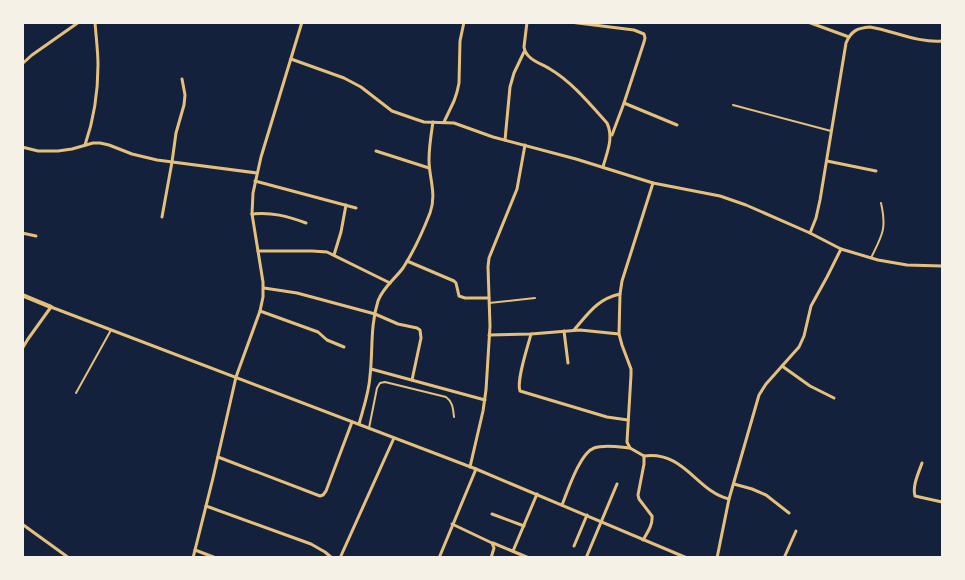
<svg xmlns="http://www.w3.org/2000/svg" width="965" height="580" viewBox="0 0 965 580" font-family="Ubuntu,sans-serif">
	<style>
		.lines { fill: none; stroke-linecap: round; stroke-linejoin: round }
		.service { stroke: #e5c07b; stroke-width: 2 }
		.minor { stroke: #e5c07b; stroke-width: 3 }
		.tertiary { stroke: #e5c07b; stroke-width: 4.5 }
	</style>
	<rect width="100%" height="100%" fill="#14213d"/>
	<g class="lines">
		<g class="service">
			<polyline points="733,105 831,131"/>
			<path d="M871,258C882,235 887,230 881,203"/>
			<polyline points="489,303 535,298"/>
			<polyline points="76,393 111,330"/>
			<path d="M369,428L377,388L380,383L385,382L446,397C453,402 453,409 454,417"/>
		</g>
		<g class="minor">
			<path d="M527,22L524,47C526,60 541,63 550,69C572,82 590,104 607,123C614,138 607,152 603,167"/>
			<polyline points="570,22 634,30 644,34 645,38 644,42 624,103 612,135"/>
			<polyline points="808,22 849,37"/>
			<polyline points="291,59 344,78 361,87 392,111 415,119 424,122 454,123 493,137 576,159 653,183 720,196 746,205 810,233 841,249 878,260 907,265 942,266"/>
			<polyline points="22,64 32,55 79,22"/>
			<polyline points="624,103 677,125"/>
			<polyline points="444,122 454,101 457,92 459,83 460,41 464,22"/>
			<polyline points="505,140 510,87 514,73 524,52"/>
			<path d="M85,145C94,119 98,93 98,65C98,51 96,37 95,22"/>
			<polyline points="22,147 38,151 58,151 72,149 93,143 100,143 109,145 132,154 157,160 257,173"/>
			<polyline points="376,151 429,168"/>
			<polyline points="827,161 876,171"/>
			<polyline points="255,181 356,208"/>
			<path d="M252,214C272,212 287,216 306,223"/>
			<polyline points="162,217 172,162 176,133 184,105 185,95 182,79"/>
			<polyline points="22,233 36,236"/>
			<path d="M810,233L816,218L820,200L846,43C851,31 857,28 870,27C894,31 918,43 942,41"/>
			<polyline points="258,251 312,251 327,252 390,283"/>
			<polyline points="334,255 341,232 346,205"/>
			<polyline points="407,261 454,281 456,283 459,296 465,298 489,298"/>
			<polyline points="264,288 297,293 375,314 398,324 417,328 420,330 421,338 412,380"/>
			<polyline points="260,311 318,332 327,340 344,347"/>
			<path d="M574,330C588,314 597,299 620,294"/>
			<polyline points="564,331 568,363"/>
			<path d="M531,334C528,346 516,381 520,391L607,417L628,420"/>
			<polyline points="489,335 531,334 580,330 619,334"/>
			<polyline points="22,349 28,339 51,307 476,469 687,558"/>
			<polyline points="782,366 810,386 834,398"/>
			<polyline points="371,369 485,400"/>
			<path d="M359,424C363,409 369,393 370,376C373,351 370,326 378,301C383,287 395,279 403,268C414,251 423,231 430,213C437,194 429,178 429,160C429,147 431,135 433,122"/>
			<path d="M644,456C685,451 696,491 729,499"/>
			<polyline points="218,457 320,496 323,495 326,491 352,422"/>
			<path d="M922,463C919,472 912,486 915,496L942,502"/>
			<polyline points="470,467 483,411 486,390 490,326 488,267 489,258 517,189 525,145"/>
			<polyline points="734,484 752,489 766,495 789,513"/>
			<path d="M562,505C568,490 580,453 594,448C605,444 619,447 630,448"/>
			<polyline points="206,506 311,544 325,552 332,558"/>
			<polyline points="492,514 524,526"/>
			<polyline points="22,524 69,558"/>
			<polyline points="452,524 492,543 494,548 491,558"/>
			<path d="M643,540C647,533 653,525 652,516L639,499L638,495L644,464V456L630,448L627,442L631,375V369L622,345L619,334L620,294L622,281L653,183"/>
			<polyline points="493,543 529,558"/>
			<polyline points="574,546 587,515"/>
			<polyline points="195,550 216,558"/>
			<polyline points="513,551 537,494"/>
			<polyline points="193,558 213,478 236,377 260,311 263,297 263,282 252,214 253,193 261,157 302,22"/>
			<polyline points="340,558 394,438"/>
			<polyline points="439,558 476,469"/>
			<polyline points="586,558 617,484"/>
			<polyline points="717,558 729,499 759,395 766,384 799,347 804,336 811,306 827,277 841,249"/>
			<polyline points="784,558 796,531"/>
		</g>
		<polyline class="tertiary" points="22,295 51,307"/>
	</g>
	<rect width="965" height="580" fill="none" stroke="#f6f1e7" stroke-width="48"/>
</svg>
